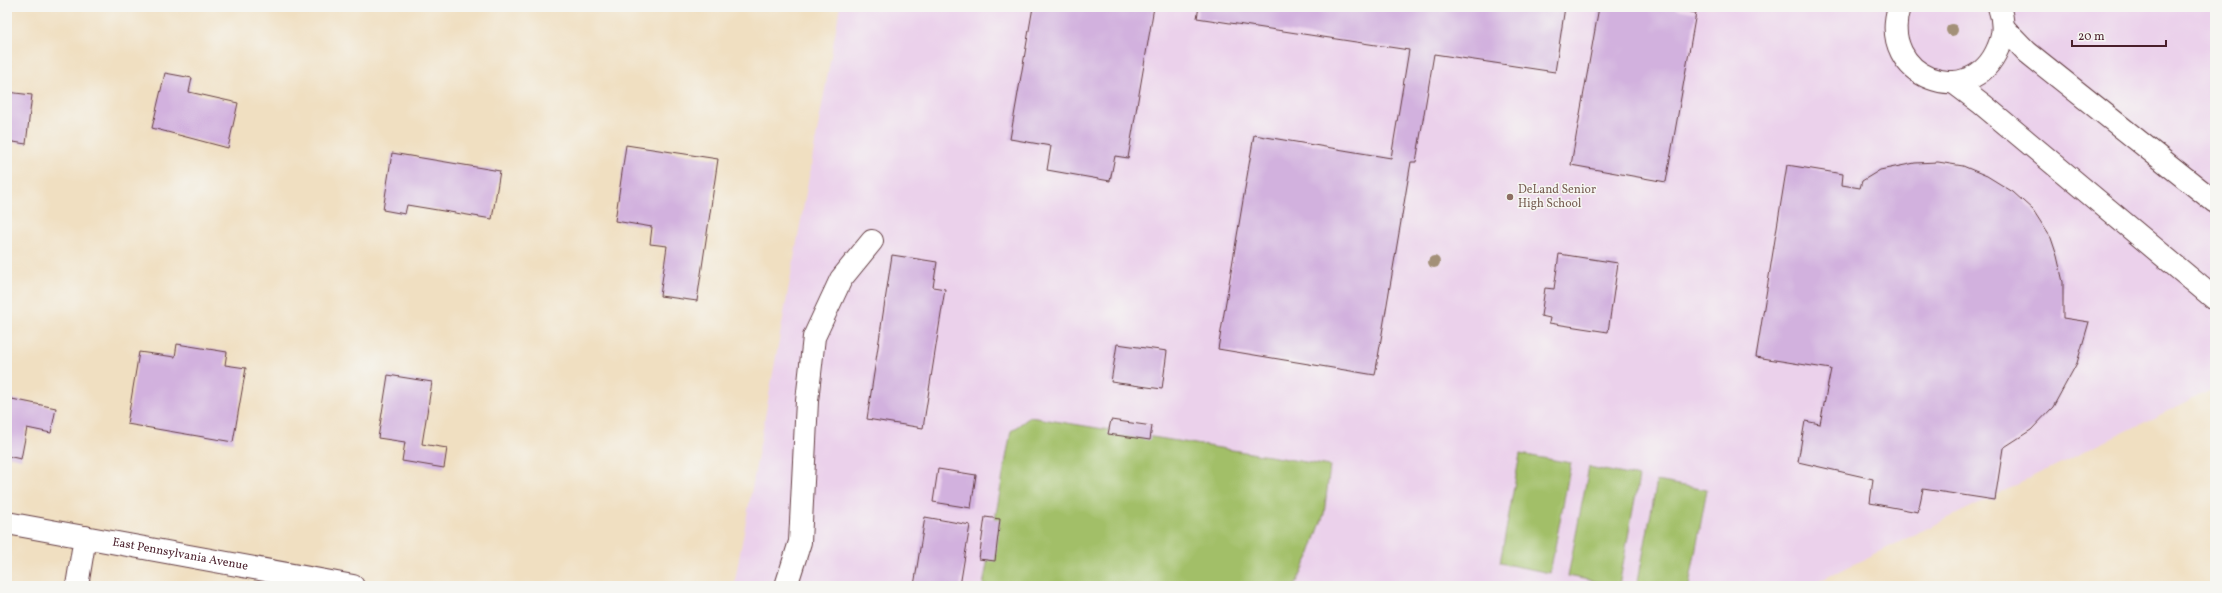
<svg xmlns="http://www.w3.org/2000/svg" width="2222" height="593" viewBox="0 0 2222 593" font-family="Vollkorn,serif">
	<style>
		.built { fill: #ebd1eb }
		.green { fill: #a2bf67; stroke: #766f49 }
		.building { fill: #d2b1de }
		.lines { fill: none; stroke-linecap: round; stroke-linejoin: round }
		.minor-casing { stroke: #633c42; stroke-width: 24 }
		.minor { stroke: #fff; stroke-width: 22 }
		.tree { fill: #a39078 }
		.education-dot { fill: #8d6e63; stroke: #f6f6f2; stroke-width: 1.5 }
		.labels { text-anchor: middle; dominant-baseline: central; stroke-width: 3; stroke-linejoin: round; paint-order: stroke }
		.education-label { font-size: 12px; fill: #785e54; stroke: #f6f6f2; text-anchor: start }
		.street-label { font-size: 12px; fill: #4a1f2b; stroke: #f6f6f2 }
	</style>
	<rect width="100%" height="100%" fill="#f6f6f2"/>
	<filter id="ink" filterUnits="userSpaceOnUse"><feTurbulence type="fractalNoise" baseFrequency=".025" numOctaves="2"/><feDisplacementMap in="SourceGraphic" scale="8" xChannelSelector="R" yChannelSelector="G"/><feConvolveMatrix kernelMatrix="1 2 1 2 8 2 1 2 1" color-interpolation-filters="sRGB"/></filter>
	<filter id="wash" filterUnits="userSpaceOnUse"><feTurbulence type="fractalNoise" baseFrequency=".012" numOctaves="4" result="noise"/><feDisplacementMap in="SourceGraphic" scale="16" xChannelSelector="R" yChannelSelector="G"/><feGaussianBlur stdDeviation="0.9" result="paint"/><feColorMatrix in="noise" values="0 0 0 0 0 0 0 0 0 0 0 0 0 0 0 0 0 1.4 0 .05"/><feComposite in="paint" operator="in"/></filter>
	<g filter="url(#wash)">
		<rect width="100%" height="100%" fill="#f0dfc1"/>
		<polygon class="built" points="840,7 2215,7 2215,388 1809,586 734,586"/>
		<g class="green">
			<polygon points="1030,417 1330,466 1324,514 1309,556 1295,586 983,586 1011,431"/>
			<polygon points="1520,454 1571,463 1550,573 1500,563"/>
			<polygon points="1589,467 1639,477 1619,586 1568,576"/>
			<polygon points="1657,481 1707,490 1689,586 1637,586"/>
		</g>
		<g id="blocks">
			<g class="building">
				<polygon points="1033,7 1154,7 1128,158 1115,156 1110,181 1047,170 1051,146 1010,139"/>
				<polygon points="1199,7 1565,7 1555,72 1434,54 1416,162 1411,162 1375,375 1218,349 1254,135 1391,158 1409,50 1197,18"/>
				<polygon points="1599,7 1676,7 1676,9 1696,13 1666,182 1571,165"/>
				<polygon points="165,73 192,78 189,92 238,103 228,148 152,128"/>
				<polygon points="7,92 32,95 26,144 7,141"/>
				<polygon points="626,145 718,159 697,301 660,296 667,246 650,244 652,227 615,221"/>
				<polygon points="392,153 500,171 492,219 407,205 405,214 383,210"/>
				<polygon points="1938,162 1963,166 1987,176 2013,192 2033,210 2051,238 2057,256 2063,282 2063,318 2089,322 2077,363 2053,407 2031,430 2003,448 1995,500 1923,489 1918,512 1870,503 1873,479 1798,462 1805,421 1820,424 1831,369 1756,357 1787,165 1843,174 1842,185 1860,188 1862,181 1880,170 1915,163"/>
				<polygon points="1559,254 1618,263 1608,332 1549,323 1550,318 1541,316 1545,288 1554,289"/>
				<polygon points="892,255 937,262 933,287 945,289 923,428 867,419"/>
				<polygon points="177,344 227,352 225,365 246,368 233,442 127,424 139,352 175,357"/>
				<polygon points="1117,344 1167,351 1162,389 1111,382"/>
				<polygon points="388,375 432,382 422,444 447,448 444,468 402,461 405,442 378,438"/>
				<polygon points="7,398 56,408 51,433 27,428 21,459 7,456"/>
				<polygon points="1111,420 1152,426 1150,440 1108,434"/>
				<polygon points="938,469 976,475 971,508 933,502"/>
				<polygon points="925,517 970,525 960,586 914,586"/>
				<polygon points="985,517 1000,519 995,561 979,559"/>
			</g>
		</g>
	</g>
	<g filter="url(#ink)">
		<use href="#blocks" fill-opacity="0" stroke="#633c42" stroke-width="1"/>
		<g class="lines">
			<g class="minor-casing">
				<g id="minor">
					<path d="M1899,7C1877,77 1971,113 1998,48C2004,35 2004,21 1999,7"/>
					<polyline points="2003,27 2027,52 2215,202"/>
					<polyline points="1953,82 1982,104 2215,299"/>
					<path id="s1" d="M7,523L353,586"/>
					<polyline points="77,586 85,537"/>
					<polyline points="786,586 800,542 807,401 814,337 841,279 872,241"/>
				</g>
			</g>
			<use href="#minor" class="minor"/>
		</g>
		<g class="tree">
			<circle cx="1952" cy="30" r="6"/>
			<circle cx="1434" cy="262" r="6"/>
		</g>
	</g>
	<circle class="education-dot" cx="1510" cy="197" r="4"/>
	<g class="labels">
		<g class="education-label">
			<text x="1518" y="190">DeLand Senior<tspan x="1518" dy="14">High School</tspan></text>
		</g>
		<g class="street-label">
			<text stroke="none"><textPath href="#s1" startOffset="176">East Pennsylvania Avenue</textPath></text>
		</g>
	</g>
	<rect width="2222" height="593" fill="none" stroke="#f6f6f2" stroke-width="24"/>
	<path d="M2072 40v6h94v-6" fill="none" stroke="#4a1f2b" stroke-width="2"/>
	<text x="2078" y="40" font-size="12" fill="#4a1f2b" stroke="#f6f6f2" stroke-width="3" paint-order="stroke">20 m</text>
</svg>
